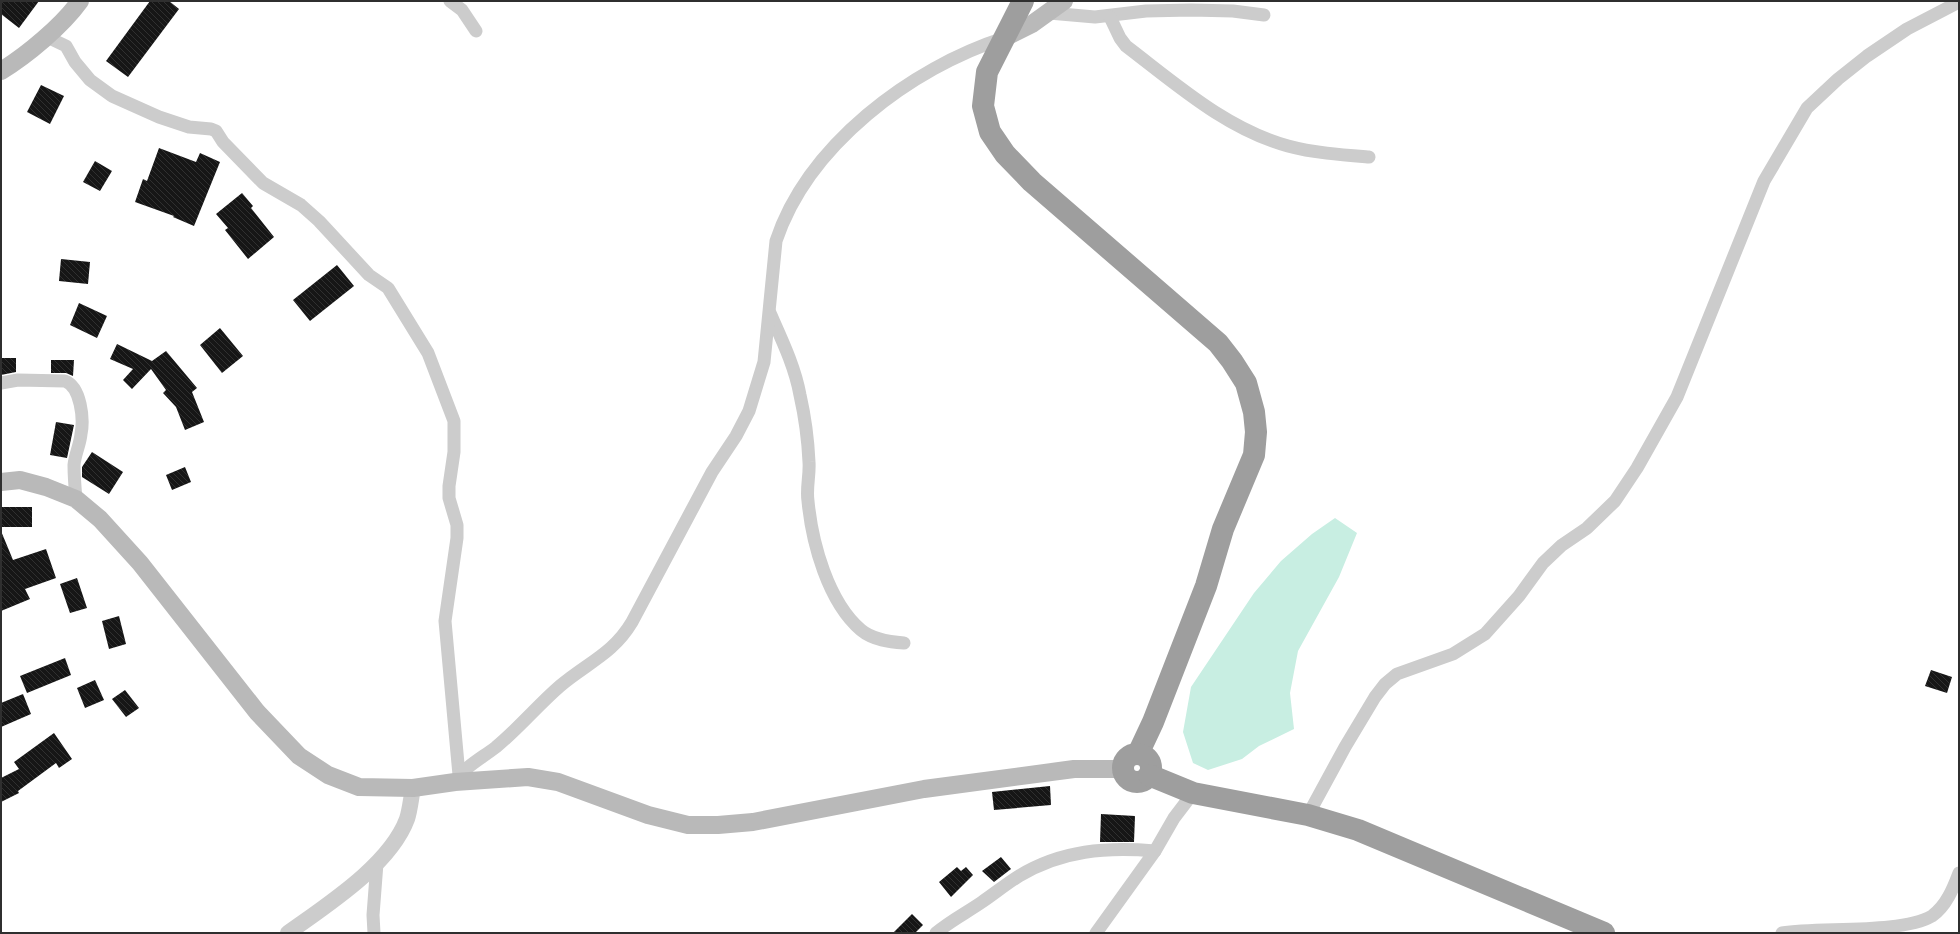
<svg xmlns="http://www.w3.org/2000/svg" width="1960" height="934" viewBox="0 0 1960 934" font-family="Overpass,sans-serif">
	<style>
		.water { fill: #c8eee2 }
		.building { fill: url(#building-back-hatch) }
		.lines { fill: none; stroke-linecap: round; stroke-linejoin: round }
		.minor { stroke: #ccc; stroke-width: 13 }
		.tertiary { stroke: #ccc; stroke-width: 16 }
		.secondary { stroke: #b9b9b9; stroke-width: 18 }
		.trunk { stroke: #9e9e9e; stroke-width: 22 }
	</style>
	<defs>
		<pattern id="building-back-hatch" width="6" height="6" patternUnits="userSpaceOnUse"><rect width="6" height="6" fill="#161616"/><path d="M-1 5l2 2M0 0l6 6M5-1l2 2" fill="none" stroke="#303030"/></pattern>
	</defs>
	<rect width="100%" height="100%" fill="#fff"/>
	<polygon class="water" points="1335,518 1357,533 1339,577 1298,651 1290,693 1294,729 1259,746 1242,759 1208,770 1193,763 1183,732 1191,687 1254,593 1281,561 1312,534"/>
	<g class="building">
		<polygon points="1,1 39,1 19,28 1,14"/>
		<polygon points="150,1 169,1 179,9 128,77 106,61"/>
		<polygon points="41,85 64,96 50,124 27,112"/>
		<polygon points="159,148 196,162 200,153 220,162 194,226 173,217 174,216 135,202 143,179 147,181"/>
		<polygon points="95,161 112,171 100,191 83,182"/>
		<polygon points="242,193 253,206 251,208 274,237 248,259 225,230 228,228 216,214"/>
		<polygon points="61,259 90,262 88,284 59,281"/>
		<polygon points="337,265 354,286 310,321 293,300"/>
		<polygon points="79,303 107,316 97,338 70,325"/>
		<polygon points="220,328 243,356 222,373 200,345"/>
		<polygon points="117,344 152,361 166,351 197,388 192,392 204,422 185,430 176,407 163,393 166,390 151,369 132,389 123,380 133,369 110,359"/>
		<polygon points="1,358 16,358 16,372 1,375"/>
		<polygon points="51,360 74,360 73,376 66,373 51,373"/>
		<polygon points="56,422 74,425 67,458 50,455"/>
		<polygon points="92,452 123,472 109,494 82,477 82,467"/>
		<polygon points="185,467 191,482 172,490 166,475"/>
		<rect x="1" y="507" width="31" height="20"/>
		<polygon points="1,531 13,560 46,549 56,578 25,589 30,599 1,611"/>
		<polygon points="77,578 87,608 70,613 60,584"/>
		<polygon points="119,616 126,644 109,649 102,621"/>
		<polygon points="65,658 71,675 27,693 20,676"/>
		<polygon points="1931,670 1952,677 1947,693 1925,686"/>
		<polygon points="95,680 104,700 85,708 77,688"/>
		<polygon points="125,690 139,708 126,717 112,699"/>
		<polygon points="23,694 31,714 1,727 1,703"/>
		<polygon points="54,733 72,759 59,768 56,763 18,791 19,793 1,802 1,778 19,769 14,762"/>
		<polygon points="1050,786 1051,805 994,810 992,792"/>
		<polygon points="1101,814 1135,816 1134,842 1100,842"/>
		<polygon points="1001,857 1011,869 994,882 982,871"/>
		<polygon points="957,867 961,871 966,867 973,875 951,897 939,882"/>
		<polygon points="912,914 923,925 915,933 893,933"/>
	</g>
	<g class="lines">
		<g class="minor">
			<polyline points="450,1 462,10 476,31"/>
			<polyline points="1049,13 1095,17 1146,11 1191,10 1233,11 1264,15"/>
			<path d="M1110,17L1120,38L1126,46C1176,84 1226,129 1288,146C1314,153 1343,155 1369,157"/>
			<polyline points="45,36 66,46 75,62 90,80 112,96 159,117 189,127 211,129 216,131 223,142 263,183 301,205 319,221 369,275 388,288 428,353 454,421 454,452 449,486 449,498 457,525 457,538 445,621 459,775"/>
			<path d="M770,313C782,340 795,367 800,395C805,417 808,440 809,462C810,475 806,488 808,501C812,543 828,602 861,630C873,640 890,642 904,643"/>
			<path d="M1,383L18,380L65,381C81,387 84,419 81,434C80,445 75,454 74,465C74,476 75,488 76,499"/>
			<path d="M455,782C464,767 482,758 496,747C519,728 538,705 560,686C587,663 613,654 632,622L712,472L736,436L749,411L764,362L776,241C808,145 911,68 1004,38"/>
			<polyline points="1308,815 1345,747 1375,697 1385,684 1397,674 1453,654 1485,634 1519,596 1543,563 1562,545 1587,528 1615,501 1637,468 1677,397 1764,181 1807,108 1838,79 1867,56 1907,29 1959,2"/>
			<polyline points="374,933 373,915 377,863"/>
			<path d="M936,933C950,921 966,913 982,902C994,894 1006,884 1019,876C1062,850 1106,847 1155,851"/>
			<polyline points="1096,933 1155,851 1174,818 1193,793"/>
			<path d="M1782,933C1821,927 1901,934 1932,916C1946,906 1953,889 1959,873"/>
		</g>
		<path class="tertiary" d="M288,933C327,905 390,865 407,819C410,810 411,798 413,788"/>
		<g class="secondary">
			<polyline points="1004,38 1032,24 1064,1"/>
			<path d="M1,71C27,55 62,26 80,1"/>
			<polyline points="1,482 20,480 46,487 76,499 100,519 140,563 257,712 299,756 328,775 359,787 413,788 455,782 528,777 558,782 648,815 688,825 718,825 753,822 924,789 1074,769 1123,769"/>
		</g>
		<g class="trunk">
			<polyline points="1023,1 987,72 983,106 990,132 1005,154 1032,182 1218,343 1232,361 1246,383 1254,412 1256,432 1254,455 1223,529 1206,586 1153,722 1138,754"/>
			<circle cx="1137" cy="768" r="14"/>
			<polyline points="1149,775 1193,793 1308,815 1358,830 1604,933"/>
		</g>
	</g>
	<rect width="1960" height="934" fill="none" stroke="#2f2f2f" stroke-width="4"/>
</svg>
